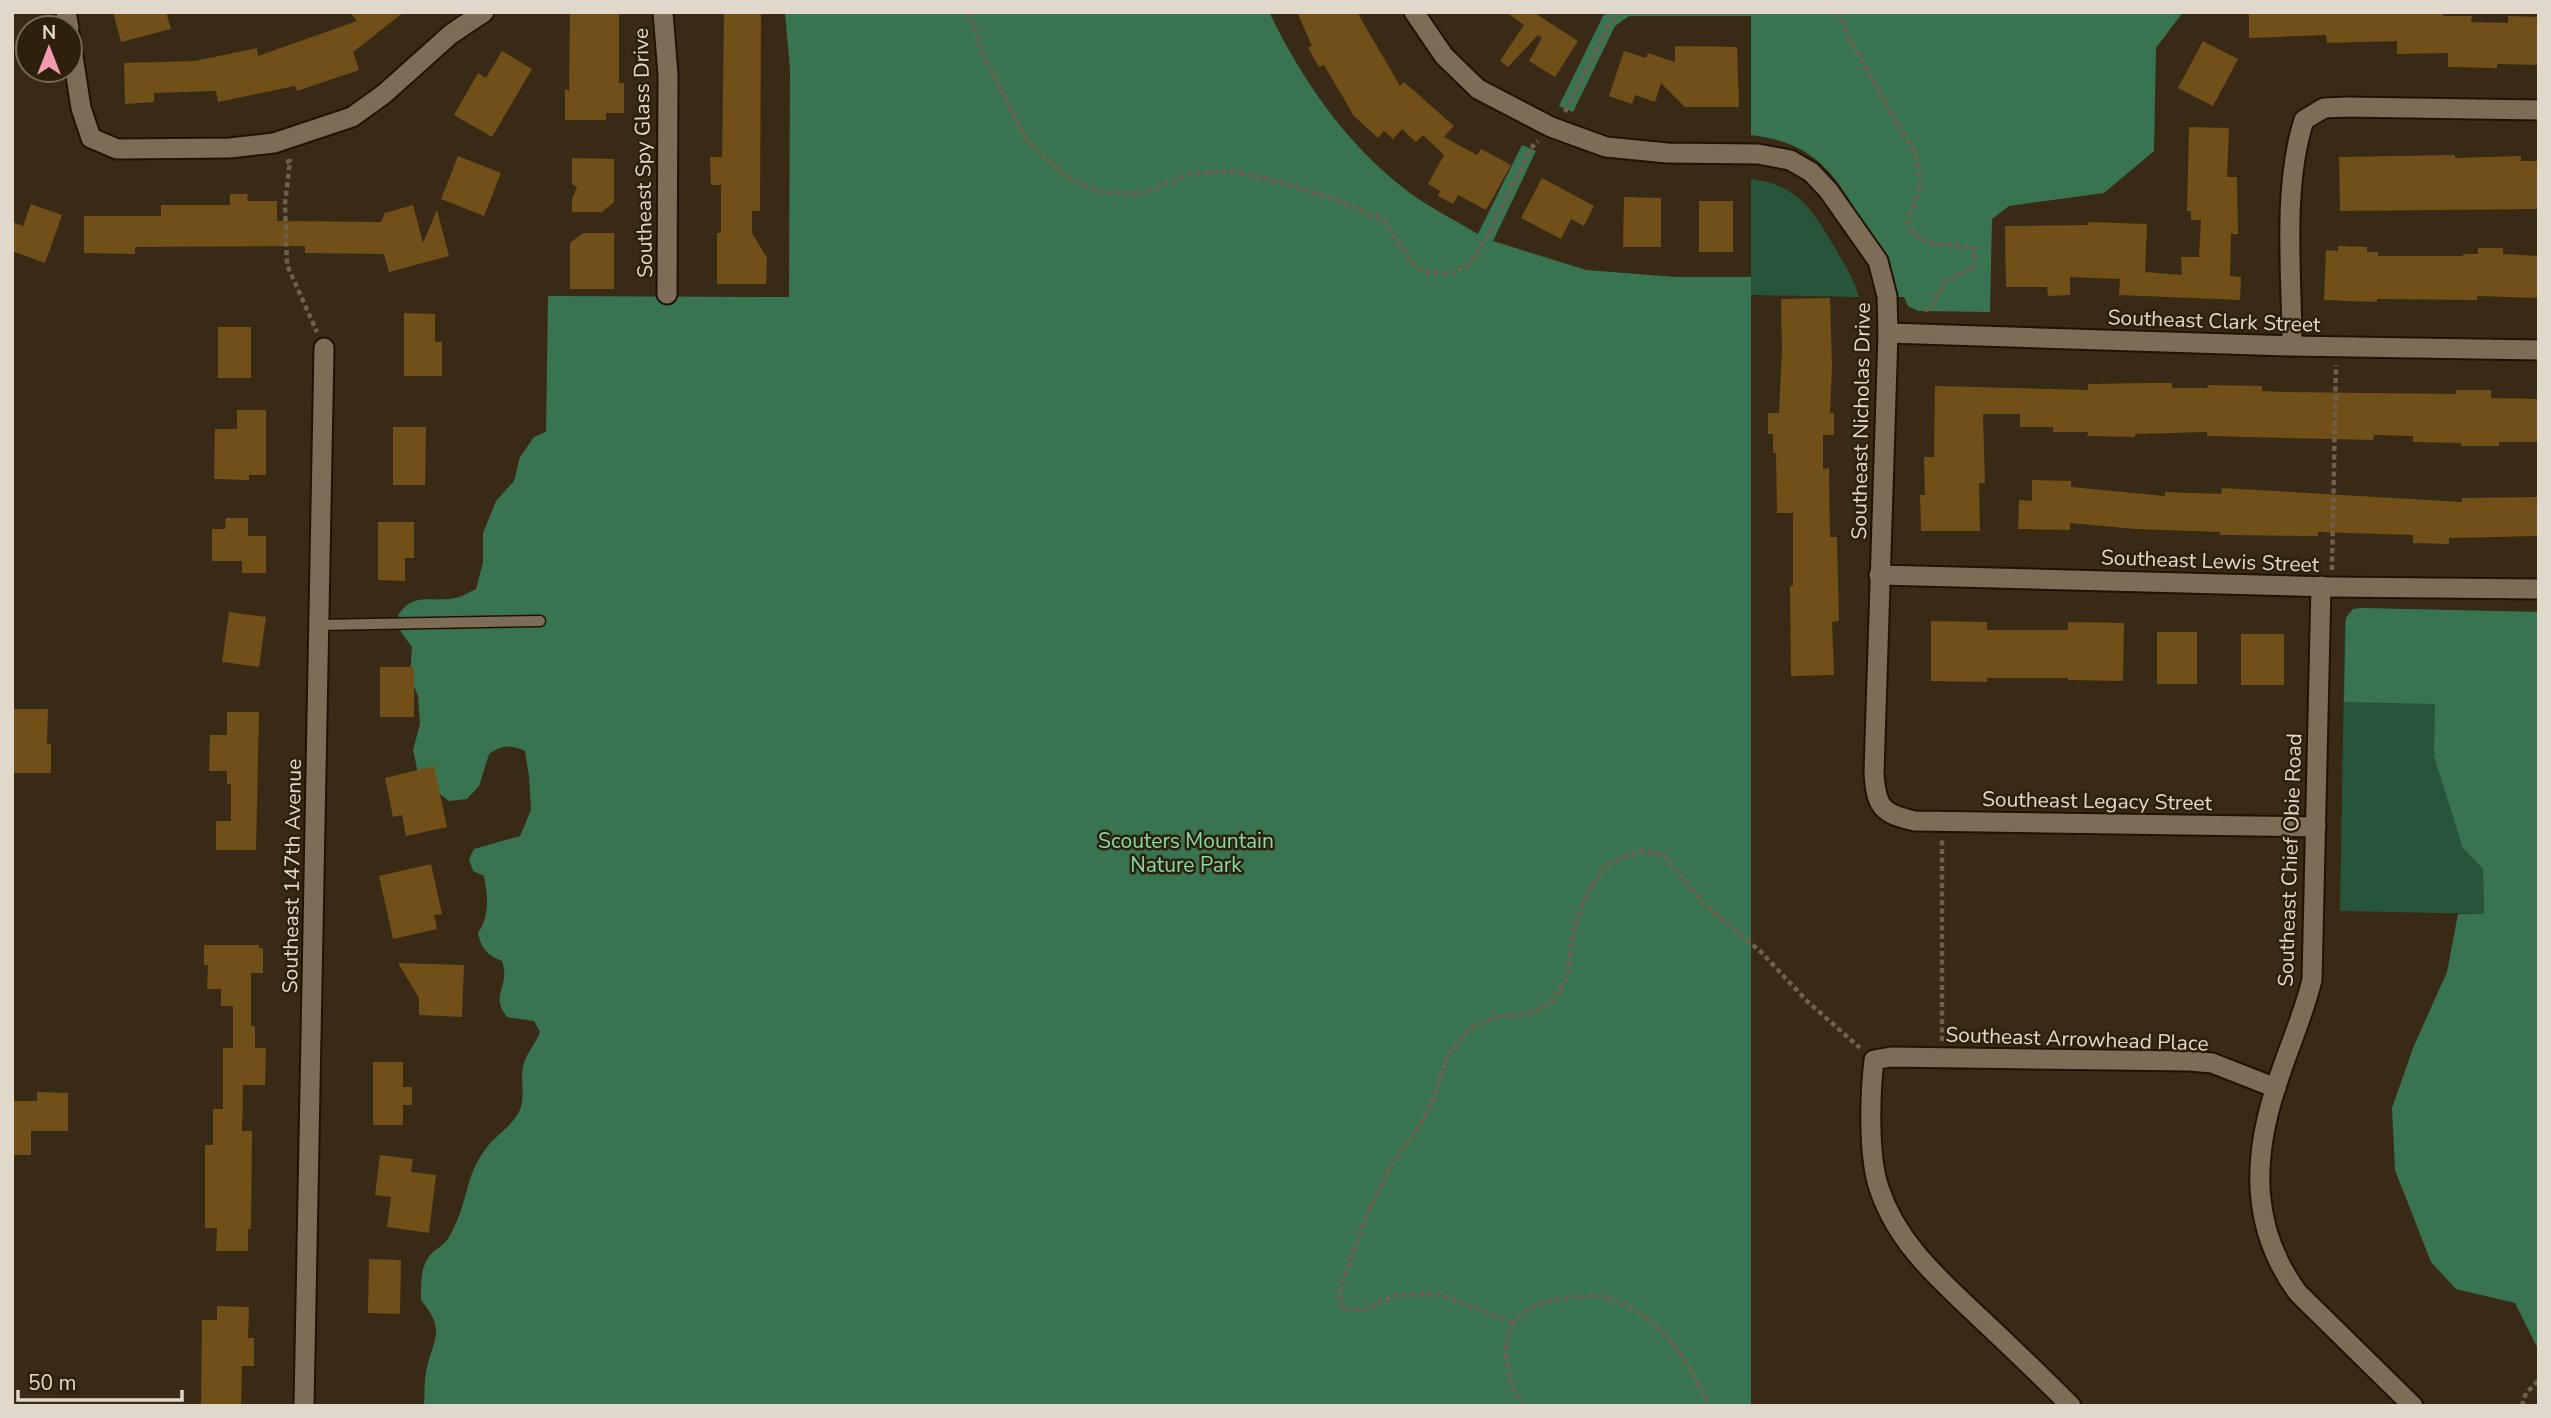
<svg xmlns="http://www.w3.org/2000/svg" width="2551" height="1418" viewBox="0 0 2551 1418" font-family="'Nunito Sans',sans-serif">
	<style>
		.green { fill: #27553b }
		.forest { fill: #387452 }
		.building { fill: #704f18 }
		.lines { fill: none; stroke-linecap: round; stroke-linejoin: round }
		.lane-casing { stroke: #201301; stroke-width: 13 }
		.street-casing { stroke: #201301; stroke-width: 23 }
		.path { stroke: #6d604e; stroke-width: 4.5; stroke-dasharray: 5 3.5; stroke-linecap: butt }
		.lane { stroke: #7d6d57; stroke-width: 10 }
		.street { stroke: #7d6d57; stroke-width: 19 }
		.labels { text-anchor: middle; dominant-baseline: central; stroke-width: 5; stroke-linejoin: round; paint-order: stroke }
		.street-label { font-size: 21px; fill: #e1d8cc; stroke: #2e210c }
		.park-label { font-size: 21px; fill: #83dba8; stroke: #2e210c }
	</style>
	<rect width="100%" height="100%" fill="#392a16"/>
	<g class="green">
		<path d="M1751,179C1798,184 1813,211 1835,248C1844,264 1854,279 1859,297L1751,295Z"/>
		<polygon points="2360,608 2539,612 2463,848 2483,869 2484,914 2340,911 2345,622 2349,612"/>
	</g>
	<g class="forest">
		<path d="M785,12H1269C1301,78 1343,140 1401,186C1424,205 1453,219 1478,234L1522,145L1536,151L1493,241L1586,270L1676,277H1751V1406H424C425,1395 424,1383 426,1372C433,1337 447,1332 421,1300C421,1286 420,1270 428,1258C432,1251 442,1247 447,1240C451,1235 454,1227 457,1221C469,1193 466,1175 487,1147C497,1134 511,1127 519,1112C527,1096 518,1077 525,1060C529,1050 536,1043 540,1032L534,1021L507,1017C489,994 511,987 502,961C487,955 481,948 478,933C490,915 488,897 484,876L473,871L469,859L474,849L520,836L531,810L529,776L525,751C510,744 502,745 489,754L479,786L467,799L449,801L419,778L413,750L420,724L418,696L410,676L412,647L401,632L398,615C415,591 431,603 455,598C462,597 469,592 476,589L483,562V533L496,501L514,481L520,457L534,437L546,432L548,296L789,297L790,70Z"/>
		<path d="M1608,12H2183L2156,48L2154,151L2104,193L2009,206L1992,219L1990,312L1918,311L1908,306L1904,297H1895C1891,283 1888,268 1882,256C1875,241 1866,227 1858,214C1830,166 1808,142 1751,135V16H1629L1615,26L1573,112L1559,106L1603,16Z"/>
		<polygon points="2360,608 2539,612 2539,1351 2515,1303 2456,1289 2431,1262 2395,1170 2392,1108 2413,1048 2447,972 2458,914 2484,914 2483,869 2463,848 2434,756 2435,704 2344,702 2346,618 2353,609"/>
	</g>
	<g class="building">
		<polygon points="113,12 166,12 171,29 121,42"/>
		<polygon points="350,12 404,12 353,52 359,70 297,91 295,86 218,102 216,91 154,93 154,102 125,104 124,63 195,61 257,48 258,56 357,21"/>
		<polygon points="570,12 619,12 619,83 624,83 624,113 606,113 606,120 565,120 565,89 569,91"/>
		<polygon points="724,12 761,12 760,211 752,211 752,233 767,258 766,284 717,284 717,233 721,233 721,185 711,185 710,157 722,157"/>
		<polygon points="1297,12 1357,12 1400,86 1404,82 1454,126 1444,137 1477,155 1481,149 1511,165 1486,210 1458,195 1453,204 1438,196 1440,191 1428,184 1444,155 1423,135 1416,142 1402,129 1393,139 1384,131 1378,138 1354,116 1324,65 1319,67 1308,48 1312,46"/>
		<polygon points="1506,12 1533,12 1578,41 1555,77 1529,61 1542,38 1538,35 1508,67 1500,61 1524,25"/>
		<polygon points="2249,12 2443,12 2443,16 2472,16 2471,22 2508,23 2508,16 2539,17 2539,65 2497,64 2497,68 2448,67 2448,53 2397,54 2397,41 2327,43 2326,35 2249,38"/>
		<polygon points="2203,41 2238,59 2213,106 2178,88"/>
		<polygon points="1675,46 1737,47 1739,107 1685,107 1661,83 1655,102 1635,95 1632,104 1609,96 1624,51 1646,58 1648,53 1675,62"/>
		<polygon points="502,51 532,69 492,137 454,115 478,73 486,78"/>
		<polygon points="2189,127 2229,128 2227,177 2237,177 2238,234 2231,234 2230,276 2241,277 2240,300 2119,295 2120,279 2070,277 2070,295 2048,296 2047,287 2006,287 2005,226 2088,225 2088,222 2147,224 2145,272 2182,275 2181,257 2199,257 2201,220 2191,220 2191,211 2187,211"/>
		<polygon points="2455,155 2455,158 2521,156 2521,161 2539,161 2539,209 2340,211 2339,157"/>
		<polygon points="458,156 501,173 484,216 441,199"/>
		<polygon points="572,158 614,159 614,202 602,212 572,212 572,199 577,187 572,184"/>
		<polygon points="1542,178 1594,206 1584,226 1571,219 1561,239 1521,218"/>
		<polygon points="230,194 248,194 247,201 277,201 277,221 381,222 385,213 413,205 423,243 437,210 449,256 389,272 384,254 305,253 305,246 135,247 135,254 84,253 84,216 161,216 161,205 230,205"/>
		<polygon points="1624,197 1661,198 1661,247 1623,247"/>
		<rect x="1699" y="201" width="34" height="51"/>
		<polygon points="31,204 62,215 45,263 12,251 12,222 23,226"/>
		<polygon points="583,233 614,233 614,289 570,289 570,243"/>
		<polygon points="2338,246 2367,247 2367,252 2378,252 2378,256 2463,256 2463,254 2478,254 2478,248 2503,248 2503,254 2539,256 2539,298 2477,296 2477,300 2377,299 2377,302 2324,300 2326,250 2338,251"/>
		<polygon points="1830,298 1832,366 1830,413 1834,413 1834,435 1823,435 1823,469 1829,468 1830,537 1837,537 1839,621 1832,622 1834,675 1791,676 1790,586 1793,586 1793,513 1777,513 1776,453 1773,453 1773,434 1768,434 1768,413 1779,413 1782,350 1781,299"/>
		<polygon points="404,313 435,314 435,342 442,342 442,376 404,376"/>
		<rect x="218" y="327" width="33" height="51"/>
		<polygon points="2153,383 2172,383 2172,388 2207,388 2208,385 2262,386 2262,391 2285,392 2456,394 2456,390 2491,390 2491,398 2539,399 2539,442 2499,442 2499,446 2461,446 2461,443 2413,442 2413,436 2374,435 2373,440 2207,436 2207,432 2135,434 2135,437 2087,436 2088,432 2053,432 2053,427 2020,427 2020,414 1983,414 1985,483 1979,483 1980,531 1921,531 1920,495 1925,495 1924,457 1934,457 1935,386 2088,390 2088,384"/>
		<polygon points="237,410 266,410 266,475 249,475 249,480 214,479 215,429 237,429"/>
		<polygon points="393,427 426,427 425,485 393,485"/>
		<polygon points="2032,480 2071,481 2071,487 2165,496 2165,492 2221,494 2222,488 2462,502 2462,498 2539,497 2539,536 2449,538 2449,544 2413,543 2413,535 2318,532 2318,536 2220,535 2220,532 2136,529 2070,523 2070,530 2018,529 2019,500 2032,501"/>
		<polygon points="226,518 248,518 248,536 266,536 266,573 242,573 242,561 212,561 212,529 225,529"/>
		<polygon points="378,522 414,522 414,558 405,558 405,581 378,580"/>
		<polygon points="229,612 266,617 259,667 222,662"/>
		<polygon points="1931,621 1987,622 1987,630 2068,630 2068,622 2124,623 2123,681 2068,680 2068,678 1987,678 1987,682 1931,681"/>
		<rect x="2157" y="632" width="40" height="52"/>
		<rect x="2241" y="634" width="43" height="51"/>
		<rect x="380" y="667" width="34" height="50"/>
		<polygon points="12,709 48,709 47,744 51,744 51,773 12,773"/>
		<polygon points="227,712 259,712 256,850 216,850 216,821 231,821 231,784 227,784 227,771 209,771 210,735 227,735"/>
		<polygon points="434,766 447,827 406,836 402,815 393,817 385,778"/>
		<polygon points="431,864 442,914 434,915 437,929 393,939 379,876"/>
		<polygon points="204,945 259,945 259,948 263,948 263,973 251,973 251,1026 255,1026 255,1048 266,1048 265,1085 243,1085 242,1131 252,1131 251,1229 248,1229 248,1251 216,1251 217,1228 205,1228 205,1145 213,1145 213,1109 223,1109 223,1048 233,1048 233,1006 221,1006 221,989 207,989 208,965 204,965"/>
		<polygon points="398,963 464,965 462,1017 419,1015 419,998"/>
		<polygon points="373,1062 403,1062 403,1087 412,1087 412,1105 403,1105 403,1125 373,1125"/>
		<polygon points="37,1092 68,1093 68,1131 31,1131 31,1155 12,1155 12,1101 37,1101"/>
		<polygon points="380,1155 413,1159 411,1172 436,1175 429,1233 387,1227 391,1197 375,1195"/>
		<polygon points="369,1259 401,1260 400,1314 368,1313"/>
		<polygon points="217,1306 249,1307 248,1338 254,1338 254,1366 242,1366 241,1406 201,1406 202,1320 217,1320"/>
	</g>
	<g class="lines">
		<g class="lane-casing">
			<polyline id="lane" points="319,625 540,621"/>
		</g>
		<g class="street-casing">
			<g id="street">
				<polyline points="66,12 69,28"/>
				<polyline points="663,12 668,75 667,294"/>
				<path d="M1414,12L1444,56L1478,89L1551,127L1606,147L1667,153L1758,154L1790,160L1811,172L1828,190L1878,261L1887,296L1888,333L1874,773C1876,807 1882,814 1915,821L2316,827"/>
				<polyline points="70,37 81,108 91,138 117,149 230,148 274,143 352,117 384,94 451,34 484,12"/>
				<polyline points="1888,333 2292,346 2539,350"/>
				<path d="M2292,346C2292,274 2282,189 2304,120L2324,108L2346,107L2539,110"/>
				<polyline points="1879,575 2331,587 2539,589"/>
				<path d="M2321,586L2312,980C2303,1017 2287,1051 2276,1087C2252,1160 2251,1229 2298,1293L2413,1406"/>
				<polyline points="304,1406 324,348"/>
				<path d="M2071,1406C2041,1376 2010,1346 1979,1317C1938,1278 1897,1243 1879,1188C1868,1156 1870,1094 1874,1060L1891,1057L2190,1061L2212,1063L2276,1088"/>
			</g>
		</g>
		<g class="path">
			<polyline points="969,12 984,56 1026,139 1066,177 1102,192 1140,194 1191,174 1230,171 1272,180 1335,199 1385,221 1411,262 1421,271 1450,274 1469,264 1486,239 1531,148 1538,141"/>
			<path d="M1839,12L1849,38L1916,156L1920,179L1918,194L1907,223C1917,248 1950,244 1973,248L1975,253L1973,268L1944,282L1932,305L1922,313"/>
			<polyline points="1565,112 1610,22 1621,12"/>
			<polyline points="286,162 290,161 285,204 287,265 317,332"/>
			<polyline points="2332,570 2336,365"/>
			<polyline points="1942,1041 1942,840"/>
			<polyline points="1512,1322 1438,1294 1396,1295 1363,1310 1342,1308 1339,1293 1366,1216 1392,1163 1419,1127 1434,1098 1447,1056 1469,1029 1497,1016 1529,1014 1554,1000 1567,977 1574,928 1587,892 1607,864 1639,851 1663,854 1702,902 1761,952 1807,1001 1860,1048"/>
			<path d="M1523,1406C1513,1393 1511,1382 1508,1367C1497,1316 1534,1299 1578,1297C1584,1297 1593,1295 1599,1296C1610,1298 1625,1305 1634,1310C1666,1325 1695,1374 1709,1406"/>
			<polyline points="2522,1406 2526,1393 2539,1380"/>
		</g>
		<use href="#lane" class="lane"/>
		<use href="#street" class="street"/>
	</g>
	<g class="labels">
		<g class="street-label">
			<text transform="translate(643 153) rotate(-91)">Southeast Spy Glass Drive</text>
			<text transform="translate(2214 321) rotate(2)">Southeast Clark Street</text>
			<text transform="translate(1861 421) rotate(-89)">Southeast Nicholas Drive</text>
			<text transform="translate(2210 561) rotate(2)">Southeast Lewis Street</text>
			<text transform="translate(2097 801) rotate(1)">Southeast Legacy Street</text>
			<text transform="translate(2290 860) rotate(-88)">Southeast Chief Obie Road</text>
			<text transform="translate(292 876) rotate(-89)">Southeast 147th Avenue</text>
			<text transform="translate(2077 1039) rotate(2)">Southeast Arrowhead Place</text>
		</g>
		<g class="park-label">
			<text x="1186" y="841">Scouters Mountain<tspan x="1186" dy="24">Nature Park</tspan></text>
		</g>
	</g>
	<rect width="2551" height="1418" fill="none" stroke="#e1d8cc" stroke-width="28"/>
	<g transform="translate(49 49)"><circle r="33" fill="#2e210c" stroke="#766a59" stroke-width="2"/>
	<path d="M0-5L12 26L0 18L-12 26Z" fill="#f29aae"/>
	<text y="-10" font-size="19" font-weight="bold" text-anchor="middle" fill="#e1d8cc">N</text>
	</g>
	<path d="M18 1390v10h164v-10" fill="none" stroke="#e1d8cc" stroke-width="3.5"/>
	<text x="28" y="1390" font-size="21" fill="#e1d8cc" stroke="#2e210c" stroke-width="5" paint-order="stroke">50 m</text>
</svg>
